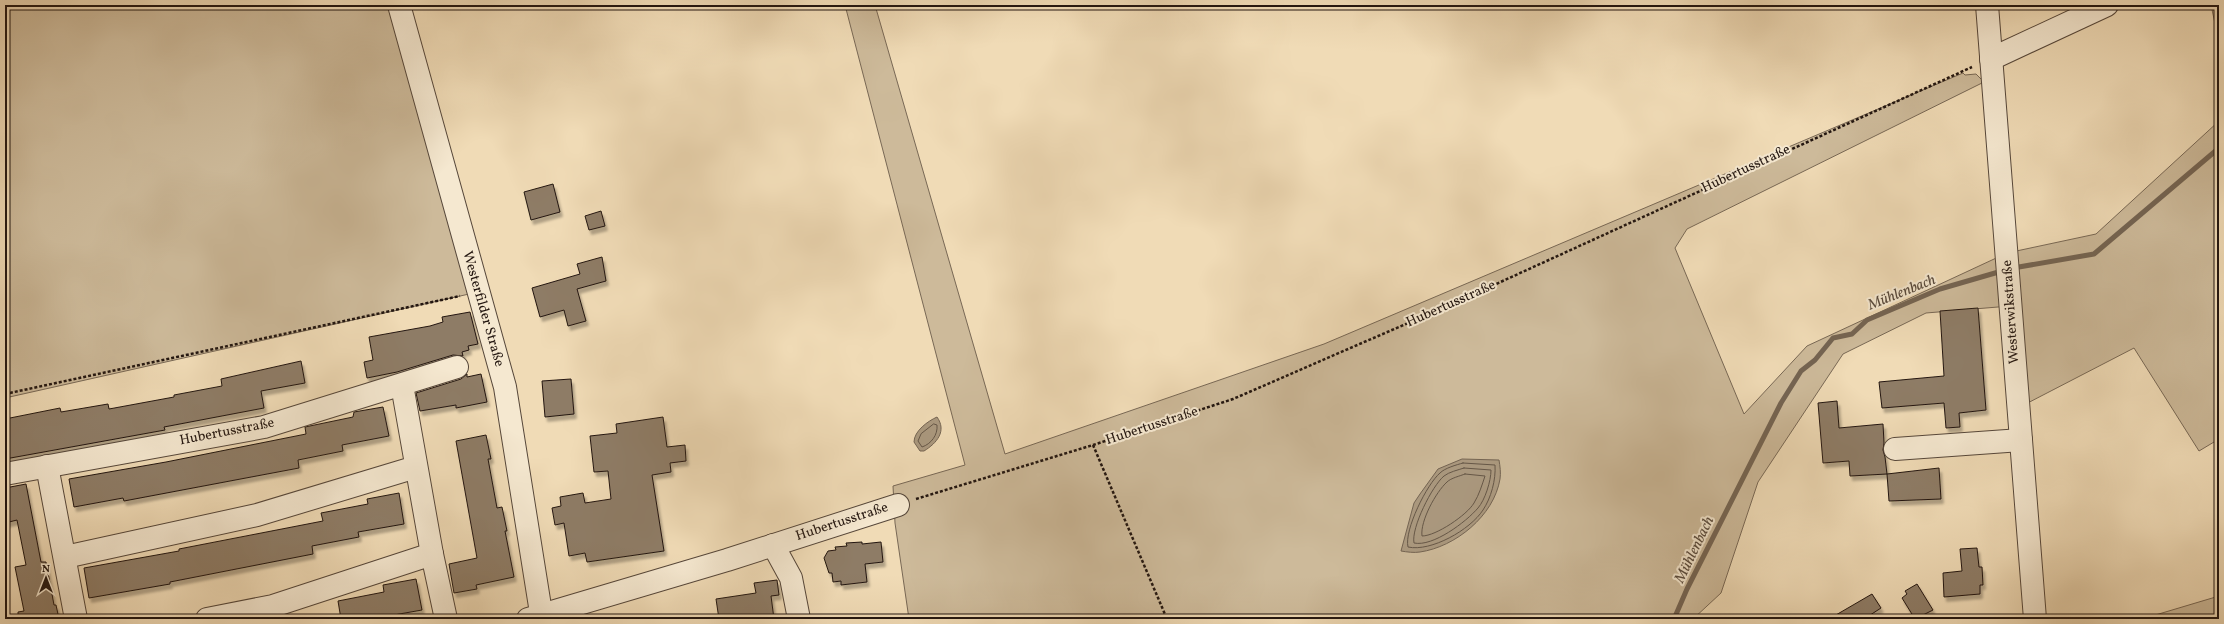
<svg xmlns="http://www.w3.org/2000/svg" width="2224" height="624" viewBox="0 0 2224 624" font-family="Vollkorn,serif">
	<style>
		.green { fill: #cdba9a; stroke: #786855 }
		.water { fill: #aa987e; stroke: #746452 }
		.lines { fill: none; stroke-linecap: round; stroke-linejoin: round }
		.shore { stroke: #665747; stroke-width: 1 }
		.stream { stroke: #746452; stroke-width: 5 }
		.building { fill: #8e7c66; stroke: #231610; filter: url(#shadow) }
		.minor-casing { stroke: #56473a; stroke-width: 24 }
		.path { stroke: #231610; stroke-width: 2.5; stroke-dasharray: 3 2; stroke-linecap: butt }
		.minor { stroke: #f5e8d0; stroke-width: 22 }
		.labels { text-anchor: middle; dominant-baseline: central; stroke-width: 4; stroke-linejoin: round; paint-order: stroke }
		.street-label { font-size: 14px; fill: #231610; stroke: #f5e8d0 }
		.water-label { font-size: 15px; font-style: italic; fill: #594a3c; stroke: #f5e8d0 }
	</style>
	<defs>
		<filter id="shadow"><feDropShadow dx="2.5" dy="4.5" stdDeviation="1" flood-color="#0004"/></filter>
	</defs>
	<rect width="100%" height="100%" fill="#f0dbb6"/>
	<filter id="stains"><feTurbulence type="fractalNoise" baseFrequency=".005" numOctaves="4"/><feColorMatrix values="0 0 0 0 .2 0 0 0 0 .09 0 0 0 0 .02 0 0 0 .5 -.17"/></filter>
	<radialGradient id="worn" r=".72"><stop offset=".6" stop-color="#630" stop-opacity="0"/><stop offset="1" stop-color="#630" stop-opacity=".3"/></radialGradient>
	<g class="green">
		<polygon points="5,5 399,5 478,292 5,398"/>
		<polygon points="845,5 875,5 1005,454 1324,344 1963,73 1965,75 1976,74 1984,82 1687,229 1675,248 1744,414 1807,346 2007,253 2096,234 2219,121 2219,439 2199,451 2134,348 2018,408 2010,306 1926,313 1843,354 1758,482 1721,593 1693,619 909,619 895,523 893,486 965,465"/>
		<polygon points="2211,5 2219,5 2219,42"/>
		<polygon points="2219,596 2219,619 2142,619"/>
	</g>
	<g class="water">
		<path d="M937,417C947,431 937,443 924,451H920L914,442C914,431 928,421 937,417Z"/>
		<path d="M1462,459L1499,460C1500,466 1501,473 1500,479C1494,516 1455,547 1420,552C1414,553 1407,552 1401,551L1414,503L1420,494L1438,469Z"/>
	</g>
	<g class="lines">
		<g class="shore">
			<path d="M934,424L937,425C938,435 931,444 922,447L918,441L921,434Z"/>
			<path d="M1463,463L1495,465C1496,480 1491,498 1483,510C1470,530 1431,552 1408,547C1404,530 1427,484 1440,473C1445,468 1456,465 1463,463Z"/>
			<path d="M1464,468L1491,470C1491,481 1485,500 1478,508C1466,522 1433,547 1414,543C1411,528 1432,486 1444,476C1449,472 1458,470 1464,468Z"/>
			<path d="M1465,474L1485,476C1482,485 1479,495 1474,503C1467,515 1436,536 1422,536C1420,521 1436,492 1447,482C1451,478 1460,476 1465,474Z"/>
		</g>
		<g class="stream">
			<polyline points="2013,268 2094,254 2219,148"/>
			<polyline points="1674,619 1687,589 1781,403 1801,371 1815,360 1833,338 1852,334 1867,320 1940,289 2002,271"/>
		</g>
	</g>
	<g class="building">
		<polygon points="553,184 560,212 531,220 524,192"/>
		<polygon points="601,211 605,226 589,230 585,216"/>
		<polygon points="602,257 606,281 577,289 586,321 568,326 564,310 540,317 532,288 580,274 577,264"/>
		<polygon points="1978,308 1986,410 1959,413 1960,427 1946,428 1944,403 1882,408 1879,382 1944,376 1940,311"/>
		<polygon points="470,312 478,344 468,346 469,350 462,352 463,356 453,355 397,372 367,378 364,362 373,360 369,337 430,326 443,322 442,317"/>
		<polygon points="301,361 305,383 261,391 264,408 164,427 165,430 5,459 5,419 60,408 61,412 108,404 109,409 174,397 174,395 222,386 221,379"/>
		<polygon points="467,374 467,377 481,374 487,402 456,408 456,405 420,411 416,393 461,379"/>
		<polygon points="571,379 574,414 545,417 542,381"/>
		<polygon points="1837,401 1839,428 1883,424 1884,443 1883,450 1885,457 1887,474 1939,468 1941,499 1889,501 1887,474 1850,476 1849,461 1823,463 1818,403"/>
		<polygon points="383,407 389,436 342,445 343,451 298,460 299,468 124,501 123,498 74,507 69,479 166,462 306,434 305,427 353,417 354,412"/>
		<polygon points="663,417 667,447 685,445 686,461 670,463 671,472 652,475 664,551 587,562 585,553 569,556 564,523 555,525 552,508 561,506 560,497 583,493 585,503 611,499 608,471 594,472 590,436 617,433 616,424"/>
		<polygon points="486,435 491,459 488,459 497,508 502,507 507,531 505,531 514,577 476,585 477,589 454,593 449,564 477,558 456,441"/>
		<polygon points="26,484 41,562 46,562 54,605 56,605 59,619 18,619 18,612 24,611 15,567 26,565 17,520 5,523 5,488"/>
		<polygon points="399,493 404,524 358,532 359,537 312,546 313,554 170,582 170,584 89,598 84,568 179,551 179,549 323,521 321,513 368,504 367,499"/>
		<polygon points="862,542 862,544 881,542 883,562 865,564 867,582 841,585 841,581 833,582 832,573 829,573 824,558 828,551 836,550 835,547 847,546 846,543"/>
		<polygon points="1977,548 1979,567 1982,567 1983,585 1980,585 1980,594 1944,597 1943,573 1962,571 1960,549"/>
		<polygon points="416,579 422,610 371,619 341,619 338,601 384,592 383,585"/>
		<polygon points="777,580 779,595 771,596 774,619 719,619 716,599 756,593 754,583"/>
		<polygon points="1917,584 1933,610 1915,619 1902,598 1907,594 1905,591"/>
		<polygon points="1872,594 1881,608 1864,619 1829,619"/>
	</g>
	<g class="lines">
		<g class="minor-casing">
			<g id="minor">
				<polyline points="399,5 505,387 542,619"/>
				<polyline points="1987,5 2035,619"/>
				<polyline points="1991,59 2107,5"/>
				<polyline points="402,385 432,554 446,619"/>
				<polyline points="1895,449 2021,440"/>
				<polyline points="47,466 76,619"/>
				<polyline points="5,474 264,427 457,367"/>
				<polyline points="773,545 791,578 799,619"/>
				<polyline points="65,557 257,515 416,467"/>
				<polyline points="207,619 273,606 432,554"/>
				<polyline points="528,619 727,560 898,505"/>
			</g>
		</g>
		<g class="path">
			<polyline points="5,394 460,296"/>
			<polyline points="1093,445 1167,619"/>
			<polyline points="916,499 1093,445 1233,399 1461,300 1972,67"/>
		</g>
		<use href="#minor" class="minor"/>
	</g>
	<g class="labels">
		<g class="street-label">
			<text transform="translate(1746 169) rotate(-25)">Hubertusstraße</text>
			<text transform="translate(1451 304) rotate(-24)">Hubertusstraße</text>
			<text transform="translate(483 309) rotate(74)">Westerfilder Straße</text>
			<text transform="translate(2011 312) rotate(-94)">Westerwikstraße</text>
			<text transform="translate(1152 426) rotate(-18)">Hubertusstraße</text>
			<text transform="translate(227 432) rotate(-11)">Hubertusstraße</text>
			<text transform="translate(842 522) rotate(-18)">Hubertusstraße</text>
		</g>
		<g class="water-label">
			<text transform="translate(1902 293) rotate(-22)">Mühlenbach</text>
			<text transform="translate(1695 550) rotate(-64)">Mühlenbach</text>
		</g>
	</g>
	<rect width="2224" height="624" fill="none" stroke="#f0dbb6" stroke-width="20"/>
	<rect x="6" y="6" width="2212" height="612" fill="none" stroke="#231610" stroke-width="2"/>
	<rect x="10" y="10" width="2204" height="604" fill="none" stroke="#231610"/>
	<g transform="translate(46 578)" stroke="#f5e8d0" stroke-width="3" paint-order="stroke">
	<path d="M0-3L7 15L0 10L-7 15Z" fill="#231610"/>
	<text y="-6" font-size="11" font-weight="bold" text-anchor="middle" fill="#231610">N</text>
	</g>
	<rect width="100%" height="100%" filter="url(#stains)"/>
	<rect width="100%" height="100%" fill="url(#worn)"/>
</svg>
